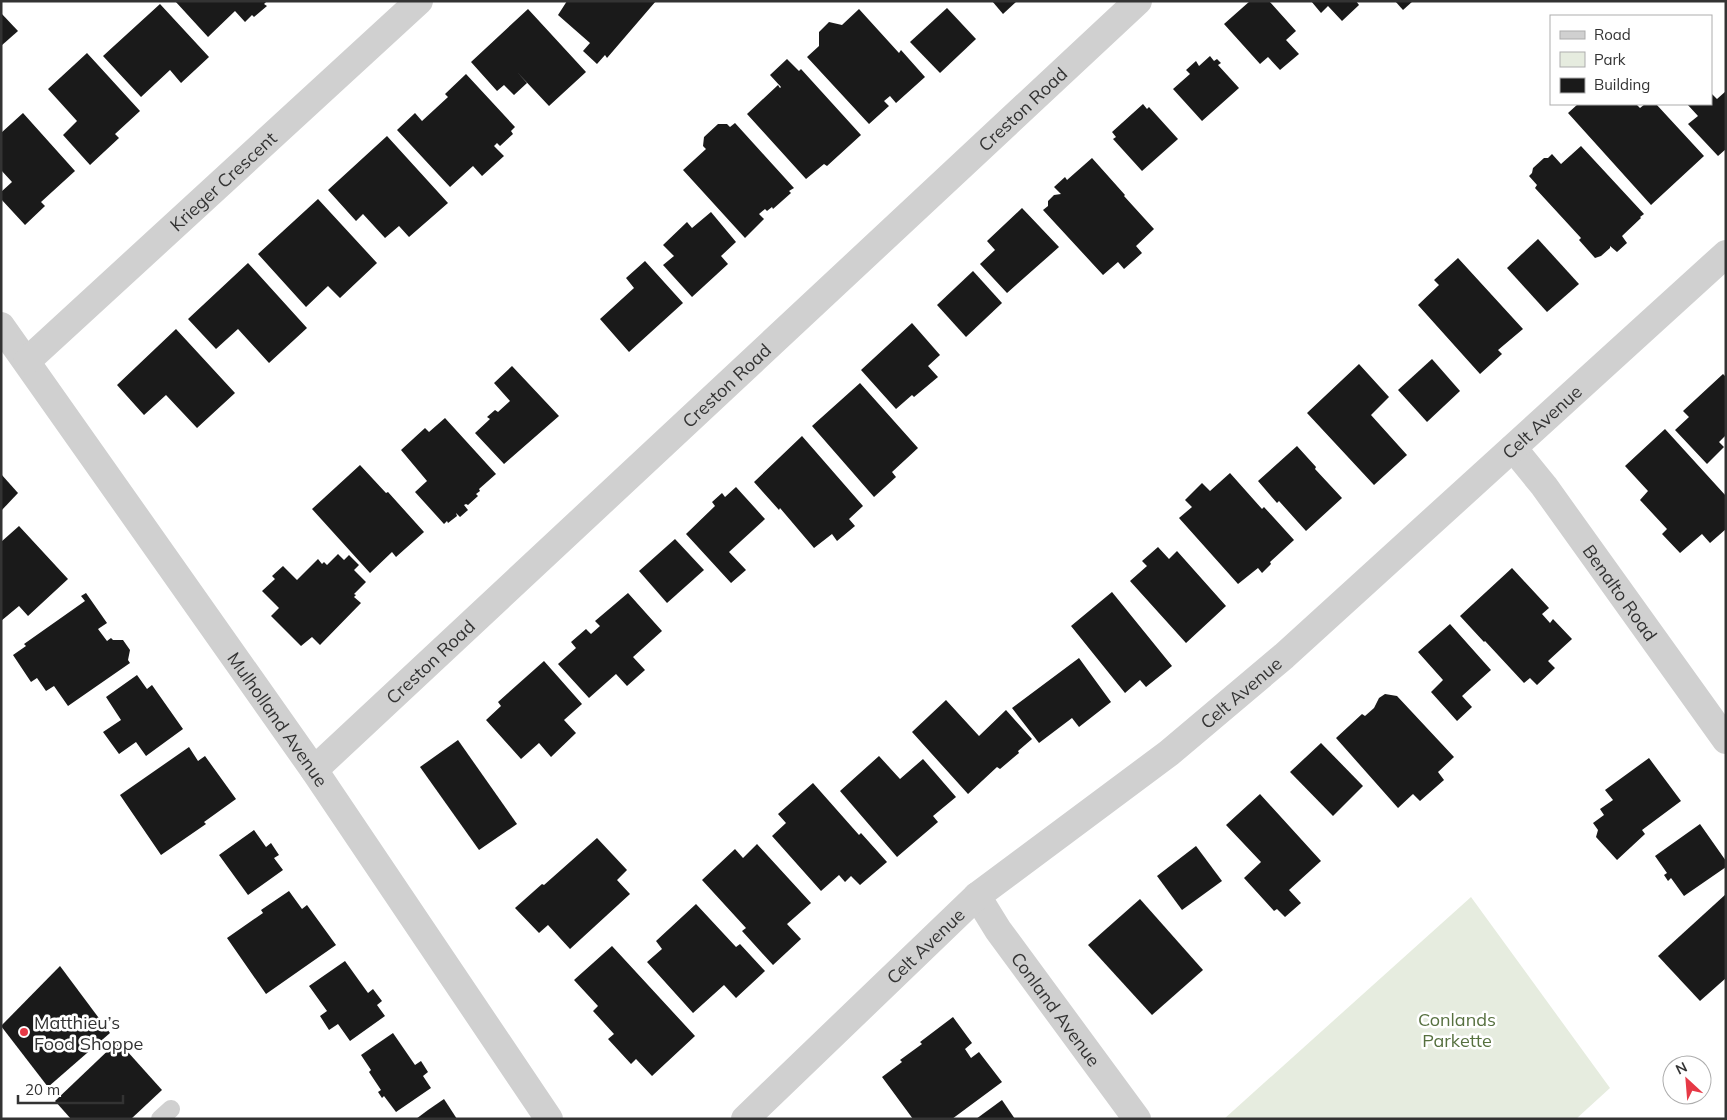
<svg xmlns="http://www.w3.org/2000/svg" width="1727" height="1120" viewBox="0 0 1727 1120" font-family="Mulish,sans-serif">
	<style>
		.green { fill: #e6ecdf }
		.building { fill: #1a1a1a }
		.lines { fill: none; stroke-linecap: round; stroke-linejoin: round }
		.service { stroke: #d0d0d0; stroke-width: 18 }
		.minor { stroke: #d0d0d0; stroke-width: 28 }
		.poi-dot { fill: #e63946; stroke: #fff; stroke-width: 2 }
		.labels { text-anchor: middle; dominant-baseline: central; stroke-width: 5; stroke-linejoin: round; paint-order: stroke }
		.street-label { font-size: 18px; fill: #333; stroke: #fff }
		.park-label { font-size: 18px; fill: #56703f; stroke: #fff }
		.poi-label { font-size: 18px; fill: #333; stroke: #fff; text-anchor: start }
	</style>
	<rect width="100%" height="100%" fill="#fff"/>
	<polygon class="green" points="1471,897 1610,1088 1576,1119 1224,1119"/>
	<g class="building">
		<polygon points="175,1 267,1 264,4 267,6 254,17 252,15 245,22 235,11 208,37"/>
		<polygon points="567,1 656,1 607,58 605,55 597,64 583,51 590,43 558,15"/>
		<polygon points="992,1 1017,1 1003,14"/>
		<polygon points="1250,1 1269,1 1296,31 1286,40 1299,54 1280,70 1268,57 1260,64 1224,24"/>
		<polygon points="1311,1 1356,1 1359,5 1342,21 1328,6 1321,13"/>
		<polygon points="1395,1 1413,1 1403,10"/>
		<polygon points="160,4 209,57 181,83 170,70 141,97 103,56"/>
		<polygon points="947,8 976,39 940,73 910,42"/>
		<polygon points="528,9 586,72 549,106 517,72 527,83 514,95 504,85 497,91 471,62"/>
		<polygon points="859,9 899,53 901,50 925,77 896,103 890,96 884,101 889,106 869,124 807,57 819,46 819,32 829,22 842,25"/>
		<polygon points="1,13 18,31 1,46"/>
		<polygon points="87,53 140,111 115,134 119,138 90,165 63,135 77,121 48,89"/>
		<polygon points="1210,56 1214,61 1217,59 1221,63 1218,65 1239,88 1202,121 1173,89 1190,74 1186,70 1196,61 1199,66"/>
		<polygon points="787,59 799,71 801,69 861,135 827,166 824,164 806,179 747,114 778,85 780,88 781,87 770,75"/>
		<polygon points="466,74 515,127 511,131 513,134 500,146 497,143 494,146 504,156 482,176 473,166 450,187 397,130 415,113 422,121 448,97 445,94"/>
		<polygon points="1726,91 1726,149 1718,156 1688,124 1698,116 1687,104 1711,104 1711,93 1717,99"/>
		<polygon points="1143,104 1147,109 1149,107 1178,139 1142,171 1113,139 1116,137 1112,132"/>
		<polygon points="1578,104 1636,104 1640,108 1645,104 1656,104 1704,156 1651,205 1568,113"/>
		<polygon points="23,113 75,171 41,202 45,206 25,225 1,199 1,192 12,182 1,170 1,133"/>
		<polygon points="735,123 794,188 789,191 791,193 773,209 772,207 767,211 765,209 759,214 764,219 745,238 683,170 706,149 703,146 704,137 718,124 727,124 730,127"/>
		<polygon points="387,136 448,203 409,237 399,226 385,238 363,214 356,221 328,190"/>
		<polygon points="1581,146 1644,214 1640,217 1641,218 1622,236 1627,243 1617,252 1610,246 1610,248 1601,256 1595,258 1579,240 1581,238 1535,188 1537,185 1529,176 1532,173 1533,168 1544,158 1548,158 1552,154 1561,164"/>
		<polygon points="1092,158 1125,195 1124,196 1154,229 1136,246 1142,253 1124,269 1118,262 1103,275 1043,210 1048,206 1048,201 1054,195 1061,194 1054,187 1065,177 1067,180"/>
		<polygon points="318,199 377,263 340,298 328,286 306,307 258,254"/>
		<polygon points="1022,208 1059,247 1007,293 980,264 995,250 987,241"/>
		<polygon points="711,212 736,242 721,256 728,264 692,297 663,265 674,256 663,245 687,222 692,228"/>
		<polygon points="1538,239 1579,284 1547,312 1507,268"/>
		<polygon points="1458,258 1523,329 1498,350 1502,354 1480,374 1418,305 1439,285 1434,280"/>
		<polygon points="645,261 683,303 629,352 600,319 634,288 626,278"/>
		<polygon points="248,263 307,328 269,363 238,329 216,349 188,319"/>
		<polygon points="973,271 1002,303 966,337 937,305"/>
		<polygon points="912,323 940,355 928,366 938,377 914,397 912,395 896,409 861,370"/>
		<polygon points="176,329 235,393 197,428 166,395 144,415 117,385"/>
		<polygon points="1432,359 1460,391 1427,422 1398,390"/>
		<polygon points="1359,364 1389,397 1371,415 1407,455 1374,485 1307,413"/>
		<polygon points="512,366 559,416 504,464 475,433 490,419 487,417 495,410 498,412 510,401 494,383"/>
		<polygon points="1723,374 1726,377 1726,435 1719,442 1724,447 1707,464 1675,430 1689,417 1683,411"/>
		<polygon points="860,383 918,448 892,472 896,477 874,497 812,426"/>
		<polygon points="445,418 496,474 479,489 480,491 476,494 478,496 468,505 466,504 464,505 468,510 460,517 456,513 457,516 448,523 447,521 444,524 415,492 427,481 401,450 425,428 429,432"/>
		<polygon points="1665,429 1726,496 1726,529 1710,543 1702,534 1680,553 1662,534 1667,529 1640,500 1648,491 1625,466"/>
		<polygon points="802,436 863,506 849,519 855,526 837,541 832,534 814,548 780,508 779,510 754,482"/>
		<polygon points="1297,446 1316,467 1315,469 1342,498 1306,531 1279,501 1277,503 1258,481"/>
		<polygon points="360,465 386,493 388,492 424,532 396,557 392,552 370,573 312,509"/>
		<polygon points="1230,473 1262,509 1264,507 1294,540 1270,562 1271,564 1262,573 1258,568 1238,584 1179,518 1192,507 1185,500 1202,483 1210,491"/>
		<polygon points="1,474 18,493 1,511"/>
		<polygon points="736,487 765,519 729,552 746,570 731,583 686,534 715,506 712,502 722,493 725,497"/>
		<polygon points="19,526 68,579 28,616 19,606 1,621 1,542"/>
		<polygon points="675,539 704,570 667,603 639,571"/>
		<polygon points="1158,547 1169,559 1177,551 1226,606 1186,643 1130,581 1147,566 1142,561"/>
		<polygon points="338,554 344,560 349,555 359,565 354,570 366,582 354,594 356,595 354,597 361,603 320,645 312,637 301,646 271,616 279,608 262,591 275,579 272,576 283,566 297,580 318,559 322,564 324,562 327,565"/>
		<polygon points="1512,568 1549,608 1542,614 1550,623 1553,619 1572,639 1548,661 1555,668 1537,685 1530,678 1524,683 1485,641 1484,642 1460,616"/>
		<polygon points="1112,592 1172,666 1146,687 1140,680 1125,693 1071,626"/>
		<polygon points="86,593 107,623 98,629 107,641 111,638 113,640 123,640 130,650 128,660 130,663 68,706 54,686 46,691 37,678 31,682 13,655 26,646 24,644 85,601 81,596"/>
		<polygon points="628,593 662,631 633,657 645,670 627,686 616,674 589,698 558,664 576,648 571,642 586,629 591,634 600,626 595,621"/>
		<polygon points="1450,624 1491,670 1462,696 1472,707 1457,721 1431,692 1443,680 1418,652"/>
		<polygon points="1079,658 1111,702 1079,727 1072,718 1039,743 1012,708"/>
		<polygon points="544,661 582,704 564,720 576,733 551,757 539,743 521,759 486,720 501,706 498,702"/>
		<polygon points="137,675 147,689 152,685 183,729 146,756 136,742 119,754 103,732 121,720 106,697"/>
		<polygon points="1385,694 1397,696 1454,757 1438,772 1444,780 1420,801 1413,794 1398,808 1336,738 1362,714 1365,716 1374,708 1379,698"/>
		<polygon points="946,700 979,736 1006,710 1032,739 1018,751 1019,753 1000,769 997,767 968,794 912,732"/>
		<polygon points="458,740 517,824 479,850 420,767"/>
		<polygon points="1321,743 1363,786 1333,816 1290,772"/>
		<polygon points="189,747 198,761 205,756 236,799 204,822 206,824 161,855 120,795"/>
		<polygon points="879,756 900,779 923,759 956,797 933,816 938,822 897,857 840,791"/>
		<polygon points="1649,758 1681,801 1642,830 1645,834 1617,860 1596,837 1598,830 1593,823 1604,815 1600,809 1613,800 1605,790"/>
		<polygon points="813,783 859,835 861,833 887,862 860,885 851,876 845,882 839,875 821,891 772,836 786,823 778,814"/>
		<polygon points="1260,794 1321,861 1289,890 1301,903 1285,917 1277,909 1274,911 1244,878 1261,862 1226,825"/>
		<polygon points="1700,824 1726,861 1726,867 1684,896 1671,878 1668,881 1664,875 1667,873 1655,856"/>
		<polygon points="254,830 266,847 271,843 279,855 274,858 283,870 248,895 219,855"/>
		<polygon points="597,838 627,870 617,880 630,894 570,949 548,925 539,933 515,908 542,884 544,885"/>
		<polygon points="757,844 811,903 787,924 801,939 773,965 742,931 746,928 702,880 735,849 743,858"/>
		<polygon points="1196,846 1222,881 1182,910 1157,876"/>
		<polygon points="289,891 302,909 307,905 336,945 266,994 227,938 263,913 261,910"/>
		<polygon points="1726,894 1726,978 1700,1001 1658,956"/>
		<polygon points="1140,899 1203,970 1152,1015 1088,945"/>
		<polygon points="696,904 736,947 740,944 765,971 736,998 724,985 693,1013 647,962 662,949 656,941"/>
		<polygon points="612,946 695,1036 652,1076 636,1059 631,1064 608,1039 614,1034 593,1011 598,1006 574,980"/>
		<polygon points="345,961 368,993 373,989 382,1001 377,1005 385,1016 350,1041 338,1024 329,1030 320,1016 327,1011 309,986"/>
		<polygon points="60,966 110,1033 48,1087 1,1026"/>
		<polygon points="953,1017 972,1043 965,1049 971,1058 979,1052 1002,1082 952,1119 913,1119 882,1077 902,1062 900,1060 922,1044 920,1042"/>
		<polygon points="393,1033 415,1065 421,1061 428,1072 423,1076 431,1088 396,1112 384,1096 382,1098 378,1092 381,1090 369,1072 371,1070 361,1055"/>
		<polygon points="118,1041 162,1090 131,1119 71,1119 55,1101"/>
		<polygon points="444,1099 457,1119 416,1119 428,1110"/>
		<polygon points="1002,1100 1015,1119 976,1119"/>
	</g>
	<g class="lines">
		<polyline class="service" points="160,1119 171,1109"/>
		<g class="minor">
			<path id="s1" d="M1,326L314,770L549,1119"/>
			<path id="s2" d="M27,361L419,1"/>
			<path id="s3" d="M1513,448L1544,486L1726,740"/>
			<path id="s4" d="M314,770L1138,1"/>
			<path id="s5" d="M977,896L998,930L1137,1119"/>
			<path id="s6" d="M745,1119L977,896L1169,753L1284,656L1726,254"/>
		</g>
	</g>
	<circle class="poi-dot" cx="24" cy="1032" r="5"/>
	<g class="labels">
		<g class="street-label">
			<text stroke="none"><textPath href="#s4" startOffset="969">Creston Road</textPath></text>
			<text stroke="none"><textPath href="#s2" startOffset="266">Krieger Crescent</textPath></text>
			<text stroke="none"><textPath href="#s4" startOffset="564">Creston Road</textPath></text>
			<text stroke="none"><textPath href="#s6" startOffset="1060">Celt Avenue</textPath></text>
			<text stroke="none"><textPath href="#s3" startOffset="180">Benalto Road</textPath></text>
			<text stroke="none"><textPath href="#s4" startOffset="159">Creston Road</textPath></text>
			<text stroke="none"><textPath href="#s6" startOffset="655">Celt Avenue</textPath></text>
			<text stroke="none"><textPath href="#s1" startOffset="481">Mulholland Avenue</textPath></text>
			<text stroke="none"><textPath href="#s6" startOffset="250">Celt Avenue</textPath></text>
			<text stroke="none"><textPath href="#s5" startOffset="138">Conland Avenue</textPath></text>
		</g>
		<g class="park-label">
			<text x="1457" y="1019">Conlands<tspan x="1457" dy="21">Parkette</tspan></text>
		</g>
		<g class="poi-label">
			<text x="34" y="1022">Matthieu’s<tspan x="34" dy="21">Food Shoppe</tspan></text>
		</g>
	</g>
	<rect width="1727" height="1120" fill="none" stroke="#333333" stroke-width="5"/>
	<rect x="1550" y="15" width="162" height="90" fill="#ffffff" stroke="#adadad"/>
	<rect x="1560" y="31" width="25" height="8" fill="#d0d0d0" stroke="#adadad"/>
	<text x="1594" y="40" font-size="15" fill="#333333">Road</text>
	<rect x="1560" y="52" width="25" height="15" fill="#e6ecdf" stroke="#adadad"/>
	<text x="1594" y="65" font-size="15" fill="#333333">Park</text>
	<rect x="1560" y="78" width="25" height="15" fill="#1a1a1a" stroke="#adadad"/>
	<text x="1594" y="90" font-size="15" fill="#333333">Building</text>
	<g transform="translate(1687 1080) rotate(334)"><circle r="24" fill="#ffffff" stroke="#adadad"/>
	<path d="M0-4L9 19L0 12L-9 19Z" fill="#e63946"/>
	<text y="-8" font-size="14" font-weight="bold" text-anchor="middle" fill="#333333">N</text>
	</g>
	<path d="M18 1095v8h105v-8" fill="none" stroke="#333333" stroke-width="2.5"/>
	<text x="25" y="1095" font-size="15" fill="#333333" stroke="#ffffff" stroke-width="4" paint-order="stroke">20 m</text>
</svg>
